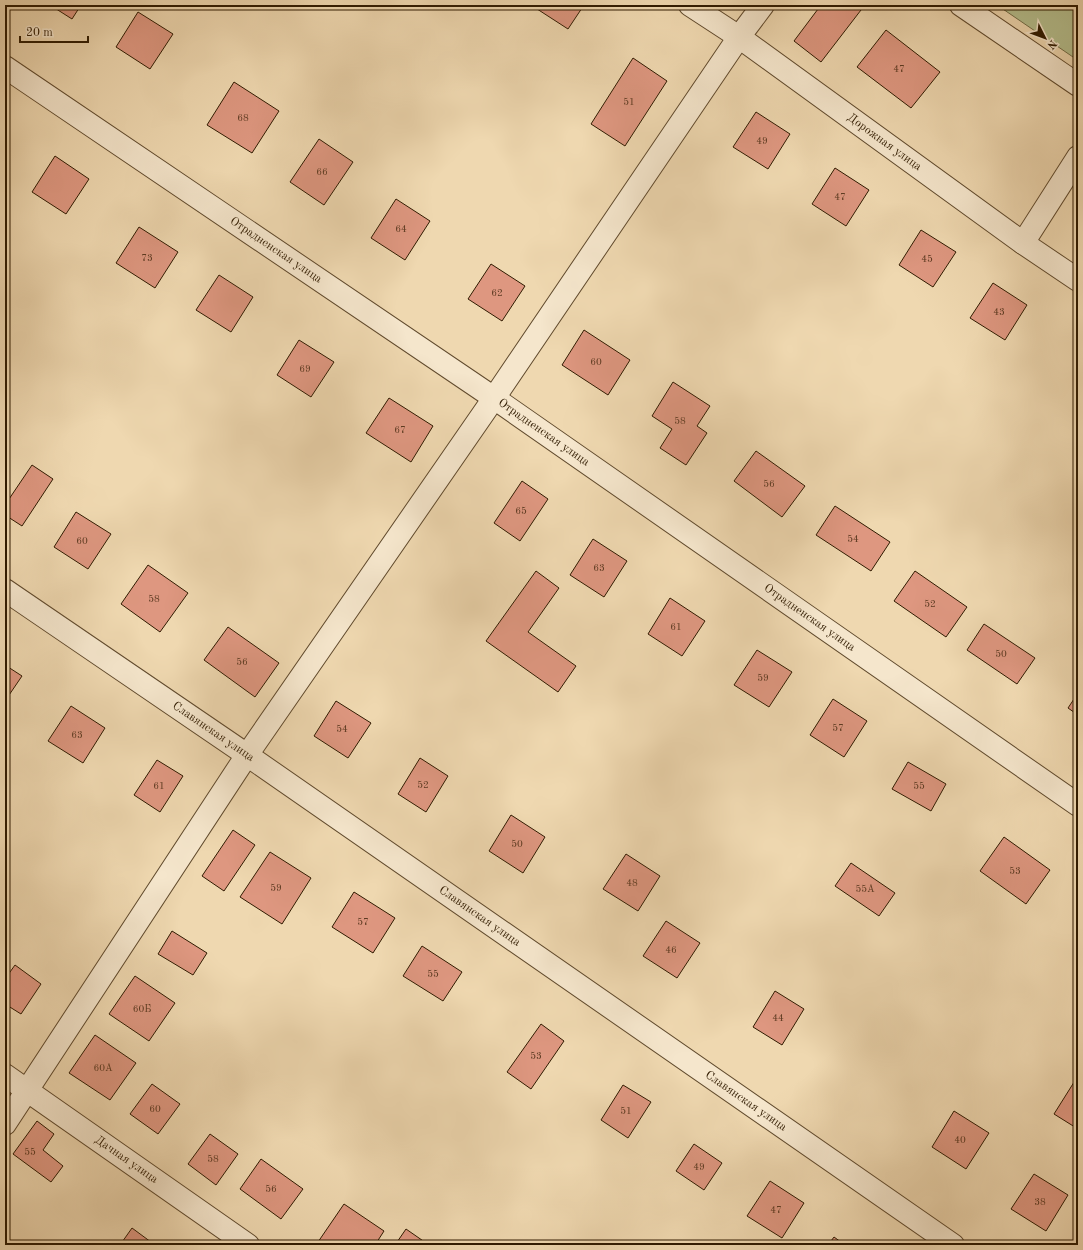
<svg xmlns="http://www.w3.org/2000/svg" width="1083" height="1250" viewBox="0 0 1083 1250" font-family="'Old Standard TT',serif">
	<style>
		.green { fill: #b5bf8e; stroke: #726d48 }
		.building { fill: #de9780; stroke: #301b01 }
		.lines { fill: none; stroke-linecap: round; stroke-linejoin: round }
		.minor-casing { stroke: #604a2d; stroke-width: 24 }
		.minor { stroke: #f5e6cc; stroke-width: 22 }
		.labels { text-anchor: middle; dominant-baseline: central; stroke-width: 3; stroke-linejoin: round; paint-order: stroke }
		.number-label { font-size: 10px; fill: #5c3a21 }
		.street-label { font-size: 12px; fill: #301b01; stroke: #f5e6cc }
	</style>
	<rect width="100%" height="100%" fill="#efd8b0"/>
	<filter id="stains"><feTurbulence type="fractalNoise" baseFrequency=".005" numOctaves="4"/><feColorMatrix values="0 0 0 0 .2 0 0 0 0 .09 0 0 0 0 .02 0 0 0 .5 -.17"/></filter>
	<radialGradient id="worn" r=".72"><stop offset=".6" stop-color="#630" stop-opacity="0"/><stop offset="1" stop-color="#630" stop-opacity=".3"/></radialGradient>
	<polygon class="green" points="997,5 1078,5 1078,60 1073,57"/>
	<g class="building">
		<polygon points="50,5 81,5 72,19"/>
		<polygon points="535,5 584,5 568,29 534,7"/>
		<polygon points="821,5 855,5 861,10 821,62 794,41"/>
		<polygon points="138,12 173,34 150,69 116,47"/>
		<polygon points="886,30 940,72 911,108 857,67"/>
		<polygon points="633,58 667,81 625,146 591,124"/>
		<polygon points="234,82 279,111 252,153 207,125"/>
		<polygon points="756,112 790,134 768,169 733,147"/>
		<polygon points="319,139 353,162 324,205 290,182"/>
		<polygon points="55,156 89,179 66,214 32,192"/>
		<polygon points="835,168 869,190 846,226 812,204"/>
		<polygon points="396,199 430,221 405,260 371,238"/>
		<polygon points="139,227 178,252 155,288 116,263"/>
		<polygon points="921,230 956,252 933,287 899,265"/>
		<polygon points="491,264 525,286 502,321 468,299"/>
		<polygon points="219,275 253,297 231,332 196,310"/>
		<polygon points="993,283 1027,305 1005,340 970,318"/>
		<polygon points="584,330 630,360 608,395 562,365"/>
		<polygon points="299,340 334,362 311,397 277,375"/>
		<polygon points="673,382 710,406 697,426 707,433 686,465 660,448 672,429 652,416"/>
		<polygon points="389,398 433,426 411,462 366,433"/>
		<polygon points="756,451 805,486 782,517 734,481"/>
		<polygon points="32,465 53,479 22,526 5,515 5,505"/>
		<polygon points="522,481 548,499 520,541 494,523"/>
		<polygon points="835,506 890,542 871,571 816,535"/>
		<polygon points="76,512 111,534 88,569 54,547"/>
		<polygon points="593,539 627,561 604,597 570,575"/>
		<polygon points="148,565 188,593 160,632 121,604"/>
		<polygon points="536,571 559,588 528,632 576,666 558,692 486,641"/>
		<polygon points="915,571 967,607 946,637 894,601"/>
		<polygon points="670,598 705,621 682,656 648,634"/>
		<polygon points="984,624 1035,658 1017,684 967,650"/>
		<polygon points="228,627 279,663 255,697 204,660"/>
		<polygon points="757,650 792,672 769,707 734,685"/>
		<polygon points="5,665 22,676 5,701"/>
		<polygon points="1078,693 1078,715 1068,708"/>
		<polygon points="833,699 867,721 844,757 810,735"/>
		<polygon points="336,701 371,723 348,758 314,736"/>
		<polygon points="71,706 105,728 83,763 48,741"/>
		<polygon points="420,758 448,776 426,812 398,794"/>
		<polygon points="157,760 183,776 160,812 134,795"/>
		<polygon points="908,762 946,784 931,811 892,789"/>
		<polygon points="511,815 545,837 523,873 489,851"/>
		<polygon points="233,830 255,845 224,891 202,876"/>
		<polygon points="1004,837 1050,870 1026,904 980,871"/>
		<polygon points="270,852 311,878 282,924 240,897"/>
		<polygon points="626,854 660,876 638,911 603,889"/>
		<polygon points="851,863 895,893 879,916 835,886"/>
		<polygon points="354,892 395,918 373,953 332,927"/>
		<polygon points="666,921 700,943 677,978 643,956"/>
		<polygon points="172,931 207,953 193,975 158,954"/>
		<polygon points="422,946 462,972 443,1001 403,976"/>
		<polygon points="15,965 41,984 21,1014 5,1004 5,979"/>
		<polygon points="135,976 175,1003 149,1041 109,1014"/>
		<polygon points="775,991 804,1009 782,1045 753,1027"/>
		<polygon points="541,1024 564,1041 531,1089 507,1072"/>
		<polygon points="95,1035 136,1063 110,1100 69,1073"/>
		<polygon points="1076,1079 1078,1080 1078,1129 1054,1114"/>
		<polygon points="152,1084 180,1104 158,1134 130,1114"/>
		<polygon points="623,1085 651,1102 628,1138 601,1120"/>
		<polygon points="954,1111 989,1133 966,1169 932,1147"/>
		<polygon points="37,1121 54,1134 43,1150 63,1166 51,1182 13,1154"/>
		<polygon points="210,1134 238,1154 216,1185 188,1164"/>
		<polygon points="694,1144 722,1163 704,1190 676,1171"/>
		<polygon points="261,1159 303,1189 281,1219 240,1189"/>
		<polygon points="1034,1174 1068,1195 1046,1231 1011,1209"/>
		<polygon points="770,1181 804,1203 782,1238 747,1216"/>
		<polygon points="344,1204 384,1231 375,1245 323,1245 318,1242"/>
		<polygon points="132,1228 155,1245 120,1245"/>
		<polygon points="406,1229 429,1245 395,1245"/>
		<polygon points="834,1237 845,1245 828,1245"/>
	</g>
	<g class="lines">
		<g class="minor-casing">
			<g id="minor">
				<path id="s1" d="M690,5L739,37L1023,243L1078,280"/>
				<polyline points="961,5 1078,85"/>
				<path id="s2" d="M5,67L494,398L1078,805"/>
				<polyline points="1023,243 1078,157"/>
				<path id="s3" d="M5,590L247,755L953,1245"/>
				<path id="s4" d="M5,1075L248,1245"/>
				<polyline points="5,1124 247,755 494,398 739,37 763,5"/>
			</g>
		</g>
		<use href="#minor" class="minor"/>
	</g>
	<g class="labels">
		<g class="number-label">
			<text x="899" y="69">47</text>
			<text x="629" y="102">51</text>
			<text x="243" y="118">68</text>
			<text x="762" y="141">49</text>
			<text x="322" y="172">66</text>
			<text x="840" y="197">47</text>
			<text x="401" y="229">64</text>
			<text x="147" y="258">73</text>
			<text x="927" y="259">45</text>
			<text x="497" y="293">62</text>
			<text x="999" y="312">43</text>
			<text x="596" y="362">60</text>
			<text x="305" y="369">69</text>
			<text x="680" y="421">58</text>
			<text x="400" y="430">67</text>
			<text x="769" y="484">56</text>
			<text x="521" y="511">65</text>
			<text x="853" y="539">54</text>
			<text x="82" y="541">60</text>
			<text x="599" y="568">63</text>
			<text x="154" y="599">58</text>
			<text x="930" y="604">52</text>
			<text x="676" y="627">61</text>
			<text x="1001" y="654">50</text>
			<text x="242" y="662">56</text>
			<text x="763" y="678">59</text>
			<text x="838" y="728">57</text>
			<text x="342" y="729">54</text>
			<text x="77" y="735">63</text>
			<text x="423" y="785">52</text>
			<text x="159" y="786">61</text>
			<text x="919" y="786">55</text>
			<text x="517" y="844">50</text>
			<text x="1015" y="871">53</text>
			<text x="632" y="883">48</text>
			<text x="276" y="888">59</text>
			<text x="865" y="889">55А</text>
			<text x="363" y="922">57</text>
			<text x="671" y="950">46</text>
			<text x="433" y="974">55</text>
			<text x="142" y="1009">60Б</text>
			<text x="778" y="1018">44</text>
			<text x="536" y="1056">53</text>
			<text x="103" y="1068">60А</text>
			<text x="155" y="1109">60</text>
			<text x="626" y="1111">51</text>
			<text x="960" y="1140">40</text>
			<text x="30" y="1152">55</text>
			<text x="213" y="1159">58</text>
			<text x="699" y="1167">49</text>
			<text x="271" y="1189">56</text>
			<text x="1040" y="1202">38</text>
			<text x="776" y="1210">47</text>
		</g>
		<g class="street-label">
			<text stroke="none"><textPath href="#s1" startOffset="238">Дорожная улица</textPath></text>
			<text stroke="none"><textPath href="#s2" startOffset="327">Отрадненская улица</textPath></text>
			<text stroke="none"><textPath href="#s2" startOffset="651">Отрадненская улица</textPath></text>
			<text stroke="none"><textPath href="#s2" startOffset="975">Отрадненская улица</textPath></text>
			<text stroke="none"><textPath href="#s3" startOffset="252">Славянская улица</textPath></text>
			<text stroke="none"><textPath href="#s3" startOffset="576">Славянская улица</textPath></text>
			<text stroke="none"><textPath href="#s3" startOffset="900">Славянская улица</textPath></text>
			<text stroke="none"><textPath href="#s4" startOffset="148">Дачная улица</textPath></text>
		</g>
	</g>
	<rect width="1083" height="1250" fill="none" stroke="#efd8b0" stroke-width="20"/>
	<rect x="6" y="6" width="1071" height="1238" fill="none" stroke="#301b01" stroke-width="2"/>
	<rect x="10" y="10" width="1063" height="1230" fill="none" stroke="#301b01"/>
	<g transform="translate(1045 38) rotate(132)" stroke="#f5e6cc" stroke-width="3" paint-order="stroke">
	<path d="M0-3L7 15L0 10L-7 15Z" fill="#301b01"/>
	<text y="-6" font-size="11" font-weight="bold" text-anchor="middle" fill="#301b01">N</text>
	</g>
	<path d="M20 36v6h68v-6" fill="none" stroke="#301b01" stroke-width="2"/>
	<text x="26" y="36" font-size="12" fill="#301b01" stroke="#f5e6cc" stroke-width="3" paint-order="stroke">20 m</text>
	<rect width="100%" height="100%" filter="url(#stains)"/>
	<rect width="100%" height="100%" fill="url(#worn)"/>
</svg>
